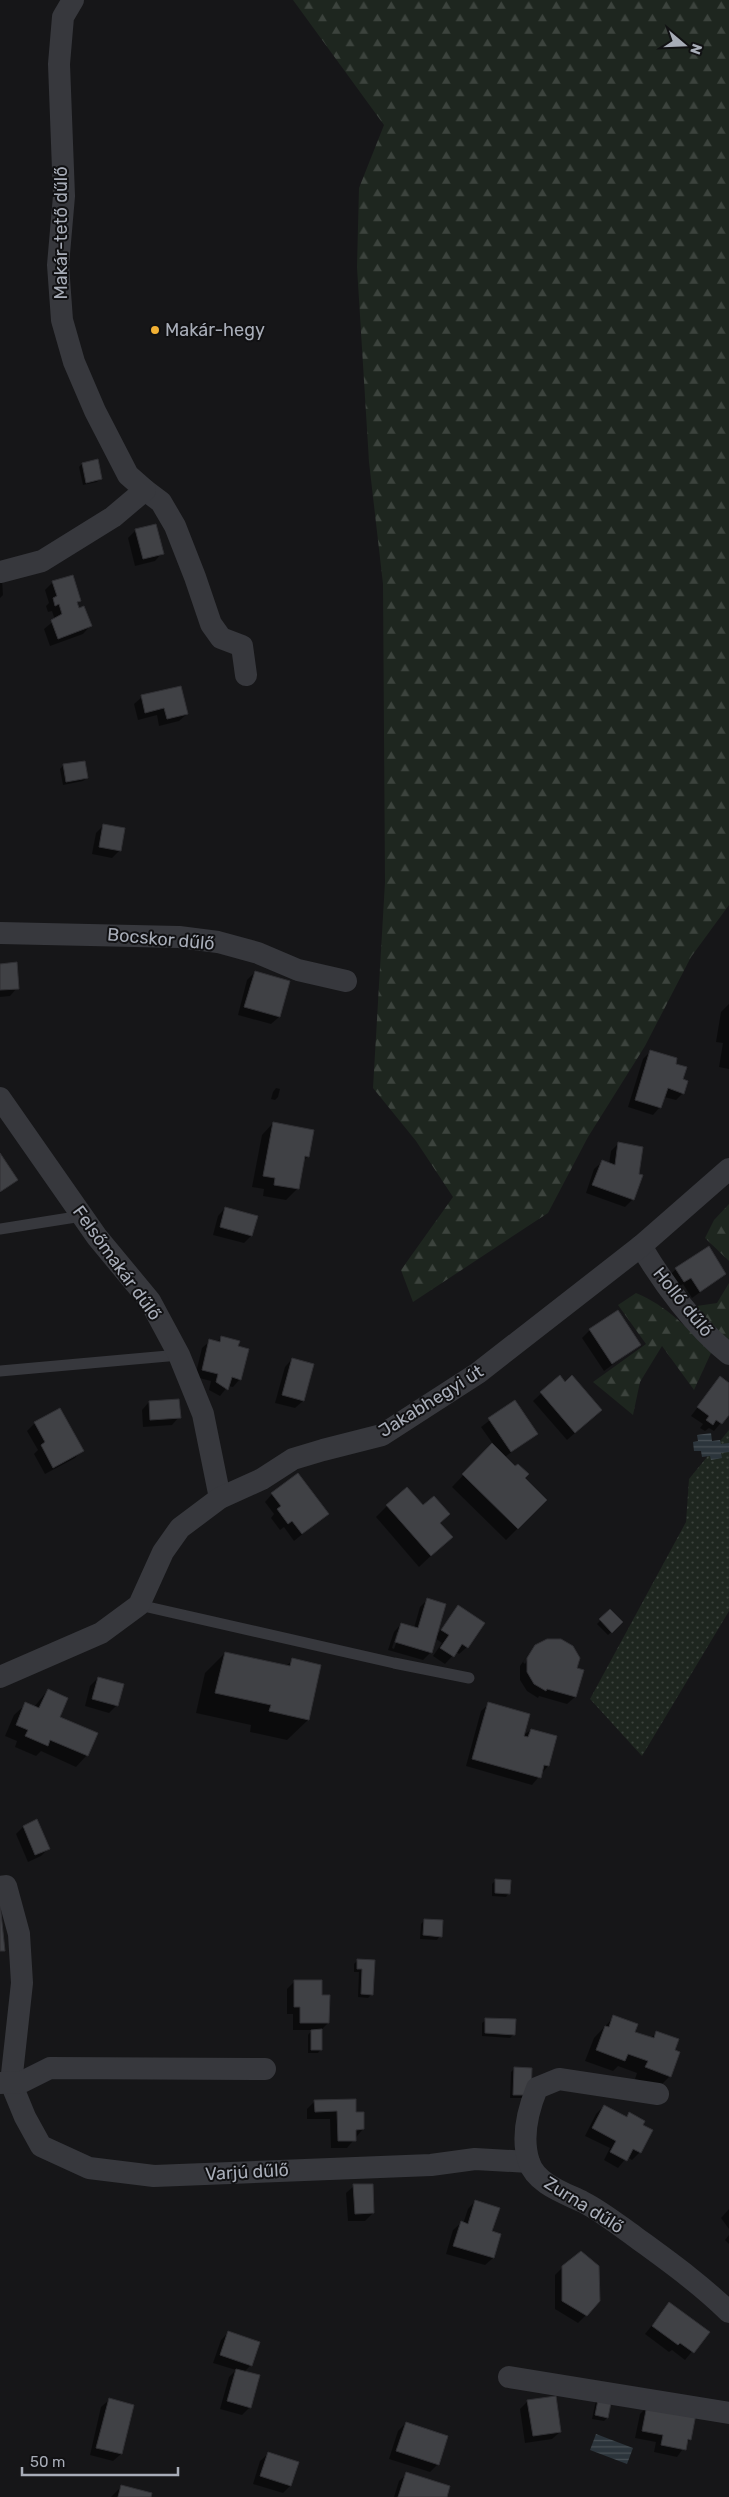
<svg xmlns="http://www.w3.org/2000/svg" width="729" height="2497" viewBox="0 0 729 2497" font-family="Rubik,sans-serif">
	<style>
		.grass { fill: url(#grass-dots) }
		.forest { fill: url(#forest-firs) }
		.water { fill: url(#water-rules) }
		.shadow { fill: #0007; fill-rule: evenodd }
		.building { fill: #404145; stroke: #303034 }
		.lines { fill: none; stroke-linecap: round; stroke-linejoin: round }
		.service { stroke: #37383d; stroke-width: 11 }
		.minor { stroke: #37383d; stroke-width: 22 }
		.poi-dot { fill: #f2b134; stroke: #111113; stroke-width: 2 }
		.labels { text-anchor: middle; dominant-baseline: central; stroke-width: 4; stroke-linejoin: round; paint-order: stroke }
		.street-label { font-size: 18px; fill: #a8adb8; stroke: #111113 }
		.poi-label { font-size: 18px; fill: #a8adb8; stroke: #111113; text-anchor: start }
	</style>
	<defs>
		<pattern id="grass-dots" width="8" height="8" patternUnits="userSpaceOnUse" patternTransform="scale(1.25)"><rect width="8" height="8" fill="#1e261f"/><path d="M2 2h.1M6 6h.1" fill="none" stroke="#3c433d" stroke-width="1.8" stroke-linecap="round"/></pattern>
		<pattern id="forest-firs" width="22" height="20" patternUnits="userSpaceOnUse" patternTransform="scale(1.25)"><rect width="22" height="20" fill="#1e261f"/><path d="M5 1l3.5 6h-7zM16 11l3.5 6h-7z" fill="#3c433d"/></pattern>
		<pattern id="water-rules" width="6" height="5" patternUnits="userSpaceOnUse" patternTransform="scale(1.25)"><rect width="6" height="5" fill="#2c353c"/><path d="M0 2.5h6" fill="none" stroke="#485056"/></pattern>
	</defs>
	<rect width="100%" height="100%" fill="#161618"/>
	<polygon class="grass" points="729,1430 729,1611 642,1756 590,1699 686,1522 689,1479"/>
	<g class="forest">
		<polygon points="293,0 729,0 729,905 691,957 645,1046 588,1137 548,1213 413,1302 401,1270 453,1197 416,1141 373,1088 385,882 383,584 369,462 357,267 359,188 384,125"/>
		<polygon points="729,1204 729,1261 705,1238 714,1220"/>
		<polygon points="729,1283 729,1341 690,1307 717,1303"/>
		<path d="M636,1293C667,1306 688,1328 711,1353L694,1390L662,1346L640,1382L633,1415L593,1382L646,1344L618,1305Z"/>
	</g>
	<g class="water">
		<polygon points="711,1433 712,1441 720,1440 721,1444 729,1443 729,1452 721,1453 722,1458 711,1460 710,1456 702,1457 701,1451 694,1451 693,1442 698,1441 697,1435"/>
		<polygon points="596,2434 633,2448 627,2464 590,2450"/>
	</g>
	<g class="shadow">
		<polygon points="97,460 101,478 97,482 83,485 79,467 82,464"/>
		<polygon points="136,530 162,553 155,561 135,566 128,538"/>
		<polygon points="2,579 3,595 0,598 0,580"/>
		<polygon points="53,582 79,600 76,603 78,609 90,626 83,634 50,646 44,629 55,620 52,611 48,612 46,606 49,603 45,590"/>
		<polygon points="142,697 187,714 179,721 159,726 157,715 138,720 134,704"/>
		<polygon points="64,765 87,778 83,781 63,785 60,769"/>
		<polygon points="104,825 120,850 112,858 92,854 96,833"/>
		<polygon points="0,965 17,988 10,996 0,997"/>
		<polygon points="255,972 288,982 279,1017 271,1024 238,1015 247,980"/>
		<polygon points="729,1004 729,1069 719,1067 723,1043 716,1042 721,1012"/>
		<polygon points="651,1051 674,1064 682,1080 683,1093 676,1100 664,1097 660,1107 653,1115 628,1107 643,1059"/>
		<polygon points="276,1088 280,1089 278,1097 275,1100 271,1099 273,1092"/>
		<polygon points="273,1123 308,1156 302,1162 297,1189 286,1200 263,1196 264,1189 252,1187 262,1135"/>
		<polygon points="619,1143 633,1199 625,1207 586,1193 594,1169 602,1162 609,1164 611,1151"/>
		<polygon points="0,1155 16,1180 0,1193"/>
		<polygon points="225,1208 251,1236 244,1243 213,1235 218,1216"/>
		<polygon points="676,1269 725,1274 692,1298 683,1284 676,1289 668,1277"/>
		<polygon points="590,1330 639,1345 604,1371 582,1338"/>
		<polygon points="221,1338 237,1347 240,1379 233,1387 228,1386 220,1396 209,1390 211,1381 195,1377 202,1348 210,1341 217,1342"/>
		<polygon points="292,1359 313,1365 303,1401 295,1408 275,1403 285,1367"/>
		<polygon points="559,1377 593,1417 567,1440 533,1401"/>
		<polygon points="720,1378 729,1384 729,1413 714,1431 709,1428 705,1431 700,1428 703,1424 691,1416"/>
		<polygon points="515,1401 536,1433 505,1457 546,1500 506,1540 452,1487 493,1444 481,1427"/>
		<polygon points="149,1402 179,1417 172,1425 143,1427 142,1410"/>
		<polygon points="35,1423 82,1450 75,1458 45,1474 34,1454 38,1450 27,1431"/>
		<polygon points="272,1494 327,1514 294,1541 284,1527 280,1530 271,1518 274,1514 265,1502"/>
		<polygon points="387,1506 423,1507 451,1537 419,1567 376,1517"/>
		<path d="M427,1600L436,1636L458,1607L467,1647L459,1654L456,1652L445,1664L433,1656L442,1643L435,1638L430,1653L423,1660L388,1650L394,1632L401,1624L414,1628L420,1607ZM397,1632H400L394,1649L392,1648Z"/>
		<polygon points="610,1611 622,1622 608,1635 597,1624"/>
		<polygon points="535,1646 575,1668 575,1697 567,1704 539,1696 538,1698 527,1691 520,1680 520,1666 529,1653 523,1662 525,1664"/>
		<polygon points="225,1653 286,1666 293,1660 308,1720 287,1740 250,1732 251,1725 196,1713 205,1673"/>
		<polygon points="98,1678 117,1705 109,1713 85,1706 90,1686"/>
		<polygon points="48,1690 58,1718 87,1755 76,1767 41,1751 36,1756 15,1747 17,1741 5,1736 14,1715 26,1704 34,1707"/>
		<polygon points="489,1704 522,1736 531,1730 548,1766 532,1785 466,1766 481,1711"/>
		<polygon points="23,1827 48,1849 41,1856 28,1862 16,1834"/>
		<polygon points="496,1880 509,1893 506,1897 492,1896 492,1884"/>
		<polygon points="425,1920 440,1936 437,1940 420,1939 421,1924"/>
		<polygon points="358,1960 373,1961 372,1994 368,1998 358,1997 359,1972 354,1972 354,1964"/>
		<polygon points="295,1981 321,1996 328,2023 321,2030 321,2049 318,2053 308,2053 308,2035 312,2030 293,2030 293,2014 287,2014 287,1989"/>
		<polygon points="614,2017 633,2033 650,2039 657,2032 673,2051 670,2076 659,2087 635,2079 637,2073 618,2066 613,2071 585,2061 594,2038"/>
		<polygon points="486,2020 514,2034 510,2038 482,2036 482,2023"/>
		<polygon points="514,2069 526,2098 510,2098 511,2072"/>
		<polygon points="315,2101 355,2113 363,2129 347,2148 331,2148 330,2119 307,2119 307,2109"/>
		<polygon points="604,2106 626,2117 629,2114 642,2125 651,2130 640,2152 632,2160 627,2157 618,2168 604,2160 610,2148 585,2136 596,2114"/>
		<polygon points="354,2186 373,2213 365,2221 348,2221 346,2193"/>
		<polygon points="475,2201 491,2232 493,2258 485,2265 446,2254 453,2230 461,2223 463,2224 468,2209"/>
		<polygon points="729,2209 729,2229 721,2218"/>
		<polygon points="729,2235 729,2244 725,2240"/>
		<polygon points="563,2267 586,2315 578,2323 555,2309 555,2275"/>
		<polygon points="669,2304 708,2332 685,2360 672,2350 669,2352 645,2334"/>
		<polygon points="229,2332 251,2365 244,2372 250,2407 242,2415 220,2409 229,2377 236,2370 213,2363 221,2340"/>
		<polygon points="109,2400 121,2454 113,2461 90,2455 101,2407"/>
		<polygon points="596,2400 607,2418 604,2421 592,2419"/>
		<polygon points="528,2401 560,2432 552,2439 525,2443 520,2409"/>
		<polygon points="648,2406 690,2439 677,2457 654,2452 656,2442 635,2438 640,2414"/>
		<polygon points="406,2423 446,2436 437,2465 430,2472 389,2459 398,2431"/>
		<polygon points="268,2454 290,2486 283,2493 253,2484 260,2461"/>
		<polygon points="407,2474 445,2497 394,2497 399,2481"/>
		<polygon points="122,2486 150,2497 111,2497"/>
	</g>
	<g class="building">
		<polygon points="98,459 102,479 86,483 82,463"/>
		<polygon points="156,524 164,554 143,559 135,529"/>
		<polygon points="73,575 81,601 77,602 79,608 84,606 92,626 58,639 51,620 62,614 59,604 55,606 53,598 57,596 52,581"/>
		<polygon points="181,686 188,714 167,719 164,708 145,713 141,695"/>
		<polygon points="85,761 88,778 66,782 63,764"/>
		<polygon points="103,824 125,828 121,851 99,847"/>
		<polygon points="17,962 19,989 0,990 0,964"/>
		<polygon points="255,971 290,981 280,1017 244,1007"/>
		<polygon points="650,1050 677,1058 676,1064 687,1067 683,1079 688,1081 684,1094 668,1088 661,1108 635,1100"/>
		<polygon points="273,1122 314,1130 309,1157 305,1156 299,1189 274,1185 275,1178 263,1176"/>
		<polygon points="618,1142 643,1147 639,1174 643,1175 634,1200 592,1185 602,1160 615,1165"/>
		<polygon points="0,1153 18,1180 0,1192"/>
		<polygon points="225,1207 258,1216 252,1236 220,1227"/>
		<polygon points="709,1246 726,1274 700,1292 691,1278 684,1282 675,1268"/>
		<polygon points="618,1310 641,1345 612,1364 589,1329"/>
		<polygon points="221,1336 240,1341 238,1346 249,1349 241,1380 232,1377 228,1390 216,1382 218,1374 202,1370 209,1339 220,1342"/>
		<polygon points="292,1358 314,1364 304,1401 282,1395"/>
		<polygon points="560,1375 565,1382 572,1375 602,1410 575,1433 540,1392"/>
		<polygon points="720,1376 729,1383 729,1415 722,1424 716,1420 713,1425 706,1420 709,1416 697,1407"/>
		<polygon points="179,1399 181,1418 150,1420 149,1401"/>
		<polygon points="515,1400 538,1434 511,1452 488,1418"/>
		<polygon points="60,1408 84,1451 53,1468 41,1445 45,1442 34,1422"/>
		<polygon points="492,1443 515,1466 518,1464 529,1474 525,1478 547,1500 518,1529 462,1474"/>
		<polygon points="298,1473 329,1514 302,1534 292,1521 288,1524 277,1509 281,1506 271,1493"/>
		<polygon points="407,1487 423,1505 434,1496 450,1514 440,1523 453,1537 431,1556 386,1505"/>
		<polygon points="427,1598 446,1604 432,1653 395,1642 401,1623 418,1628"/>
		<polygon points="458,1605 485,1623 468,1648 462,1644 454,1657 440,1648 449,1635 441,1630"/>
		<polygon points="610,1609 623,1622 612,1633 599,1619"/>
		<polygon points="547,1639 561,1639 573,1646 580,1658 577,1668 584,1670 576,1697 547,1689 546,1691 534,1684 527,1672 527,1658 535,1645"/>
		<polygon points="225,1652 290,1666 292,1658 321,1665 309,1720 269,1711 271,1705 215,1693"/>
		<polygon points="98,1677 124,1684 118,1706 92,1699"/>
		<polygon points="48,1689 68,1698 60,1717 98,1733 88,1756 50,1740 48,1746 25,1736 28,1730 16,1725 25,1702 39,1708"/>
		<polygon points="488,1702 530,1714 524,1736 528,1737 531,1729 557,1736 549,1766 544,1765 541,1778 472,1759"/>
		<polygon points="37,1819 50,1849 35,1855 23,1826"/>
		<polygon points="495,1879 511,1880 510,1894 495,1893"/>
		<polygon points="0,1903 5,1951 0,1951"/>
		<polygon points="424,1919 443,1920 442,1937 423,1935"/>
		<polygon points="357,1959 375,1960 373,1995 361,1994 362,1969 357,1969"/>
		<polygon points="294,1980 322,1980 322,1995 330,1995 329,2023 300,2023 300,2007 294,2007"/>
		<polygon points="613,2015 638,2024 635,2032 654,2038 656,2031 679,2039 675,2050 680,2052 671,2077 645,2067 648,2061 628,2054 625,2061 596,2050 605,2026 609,2027"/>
		<polygon points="485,2018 516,2019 515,2035 485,2033"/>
		<polygon points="322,2029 322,2050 311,2050 311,2030"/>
		<polygon points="514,2067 532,2068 531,2095 513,2095"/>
		<polygon points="356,2099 356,2112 364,2112 364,2129 356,2130 356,2141 338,2141 337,2111 315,2112 314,2100"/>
		<polygon points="604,2105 627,2117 629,2112 645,2121 643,2125 653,2130 641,2153 633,2149 627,2161 610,2152 616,2141 592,2128"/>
		<polygon points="353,2184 373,2184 374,2213 355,2214"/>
		<polygon points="475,2200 500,2208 492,2231 501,2234 494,2258 453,2246 461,2221 468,2224"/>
		<polygon points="581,2251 599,2266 600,2301 587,2316 562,2301 562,2266"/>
		<polygon points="669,2302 710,2332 694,2353 680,2343 678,2345 652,2326"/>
		<polygon points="228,2331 260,2342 252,2366 220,2355"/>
		<polygon points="236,2369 260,2375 251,2408 227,2401"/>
		<polygon points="599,2395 612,2398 608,2418 595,2415"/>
		<polygon points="556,2396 561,2432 533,2436 527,2400"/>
		<polygon points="109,2398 134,2405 122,2454 96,2448"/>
		<polygon points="647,2405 696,2414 691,2440 688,2439 686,2450 661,2445 663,2435 642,2431"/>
		<polygon points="406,2422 448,2436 439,2465 396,2451"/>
		<polygon points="268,2452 299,2462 291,2486 260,2476"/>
		<polygon points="406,2472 450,2486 447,2497 398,2497"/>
		<polygon points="121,2485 152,2493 151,2497 118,2497"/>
	</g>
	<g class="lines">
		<g class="service">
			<polyline points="0,1229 82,1216"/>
			<polyline points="0,1371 179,1355"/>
			<polyline points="139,1605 394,1663 469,1678"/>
		</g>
		<g class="minor">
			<polyline points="145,490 161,502 175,526 195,577 211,624 221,638 242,646 246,675"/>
			<polyline points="0,572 42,561 113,517 145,490 128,475 95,411 74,362 62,320 58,265 64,196 59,64 63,17 73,0"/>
			<polyline points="0,933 179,937 218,942 258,953 298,970 346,981"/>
			<polyline points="0,1098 97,1237 150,1301 179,1355 203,1414 220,1498"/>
			<path d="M641,1246C663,1283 695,1327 729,1354"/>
			<polyline points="0,1677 101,1633 139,1605 163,1552 180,1528 220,1498 262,1479 293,1459 323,1450 382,1435 478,1373 641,1246 729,1169"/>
			<polyline points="0,1887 6,1886 19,1934 22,1983 11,2083 25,2117 41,2146 89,2168 154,2176 431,2165 475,2159 529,2162"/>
			<polyline points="0,2083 22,2082 50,2068 265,2069"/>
			<path d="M658,2094L559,2079L537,2088C528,2110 521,2138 529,2162C536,2184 565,2193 583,2202C601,2211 617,2224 634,2236C668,2261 698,2282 729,2312"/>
			<polyline points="509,2377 729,2413"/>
		</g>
	</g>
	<circle class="poi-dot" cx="155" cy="330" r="5"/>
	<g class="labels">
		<g class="street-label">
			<text transform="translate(61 233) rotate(-90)">Makár-tető dűlő</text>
			<text transform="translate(161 939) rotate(5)">Bocskor dűlő</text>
			<text transform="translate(117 1263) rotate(54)">Felsőmakár dűlő</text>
			<text transform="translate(683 1302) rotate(51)">Holló dűlő</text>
			<text transform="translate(431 1401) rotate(-32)">Jakabhegyi út</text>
			<text transform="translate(247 2172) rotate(-3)">Varjú dűlő</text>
			<text transform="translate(584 2205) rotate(32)">Zurna dűlő</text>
		</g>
		<g class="poi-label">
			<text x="165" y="330">Makár-hegy</text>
		</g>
	</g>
	<g transform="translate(684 45) rotate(109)" stroke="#111113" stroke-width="4" paint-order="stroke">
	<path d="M0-4L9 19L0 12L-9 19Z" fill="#a8adb8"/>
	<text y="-8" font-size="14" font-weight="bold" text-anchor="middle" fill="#a8adb8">N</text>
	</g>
	<path d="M22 2467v8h156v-8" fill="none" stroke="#a8adb8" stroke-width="2.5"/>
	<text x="30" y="2467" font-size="15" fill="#a8adb8" stroke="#111113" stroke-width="4" paint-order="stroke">50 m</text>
</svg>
